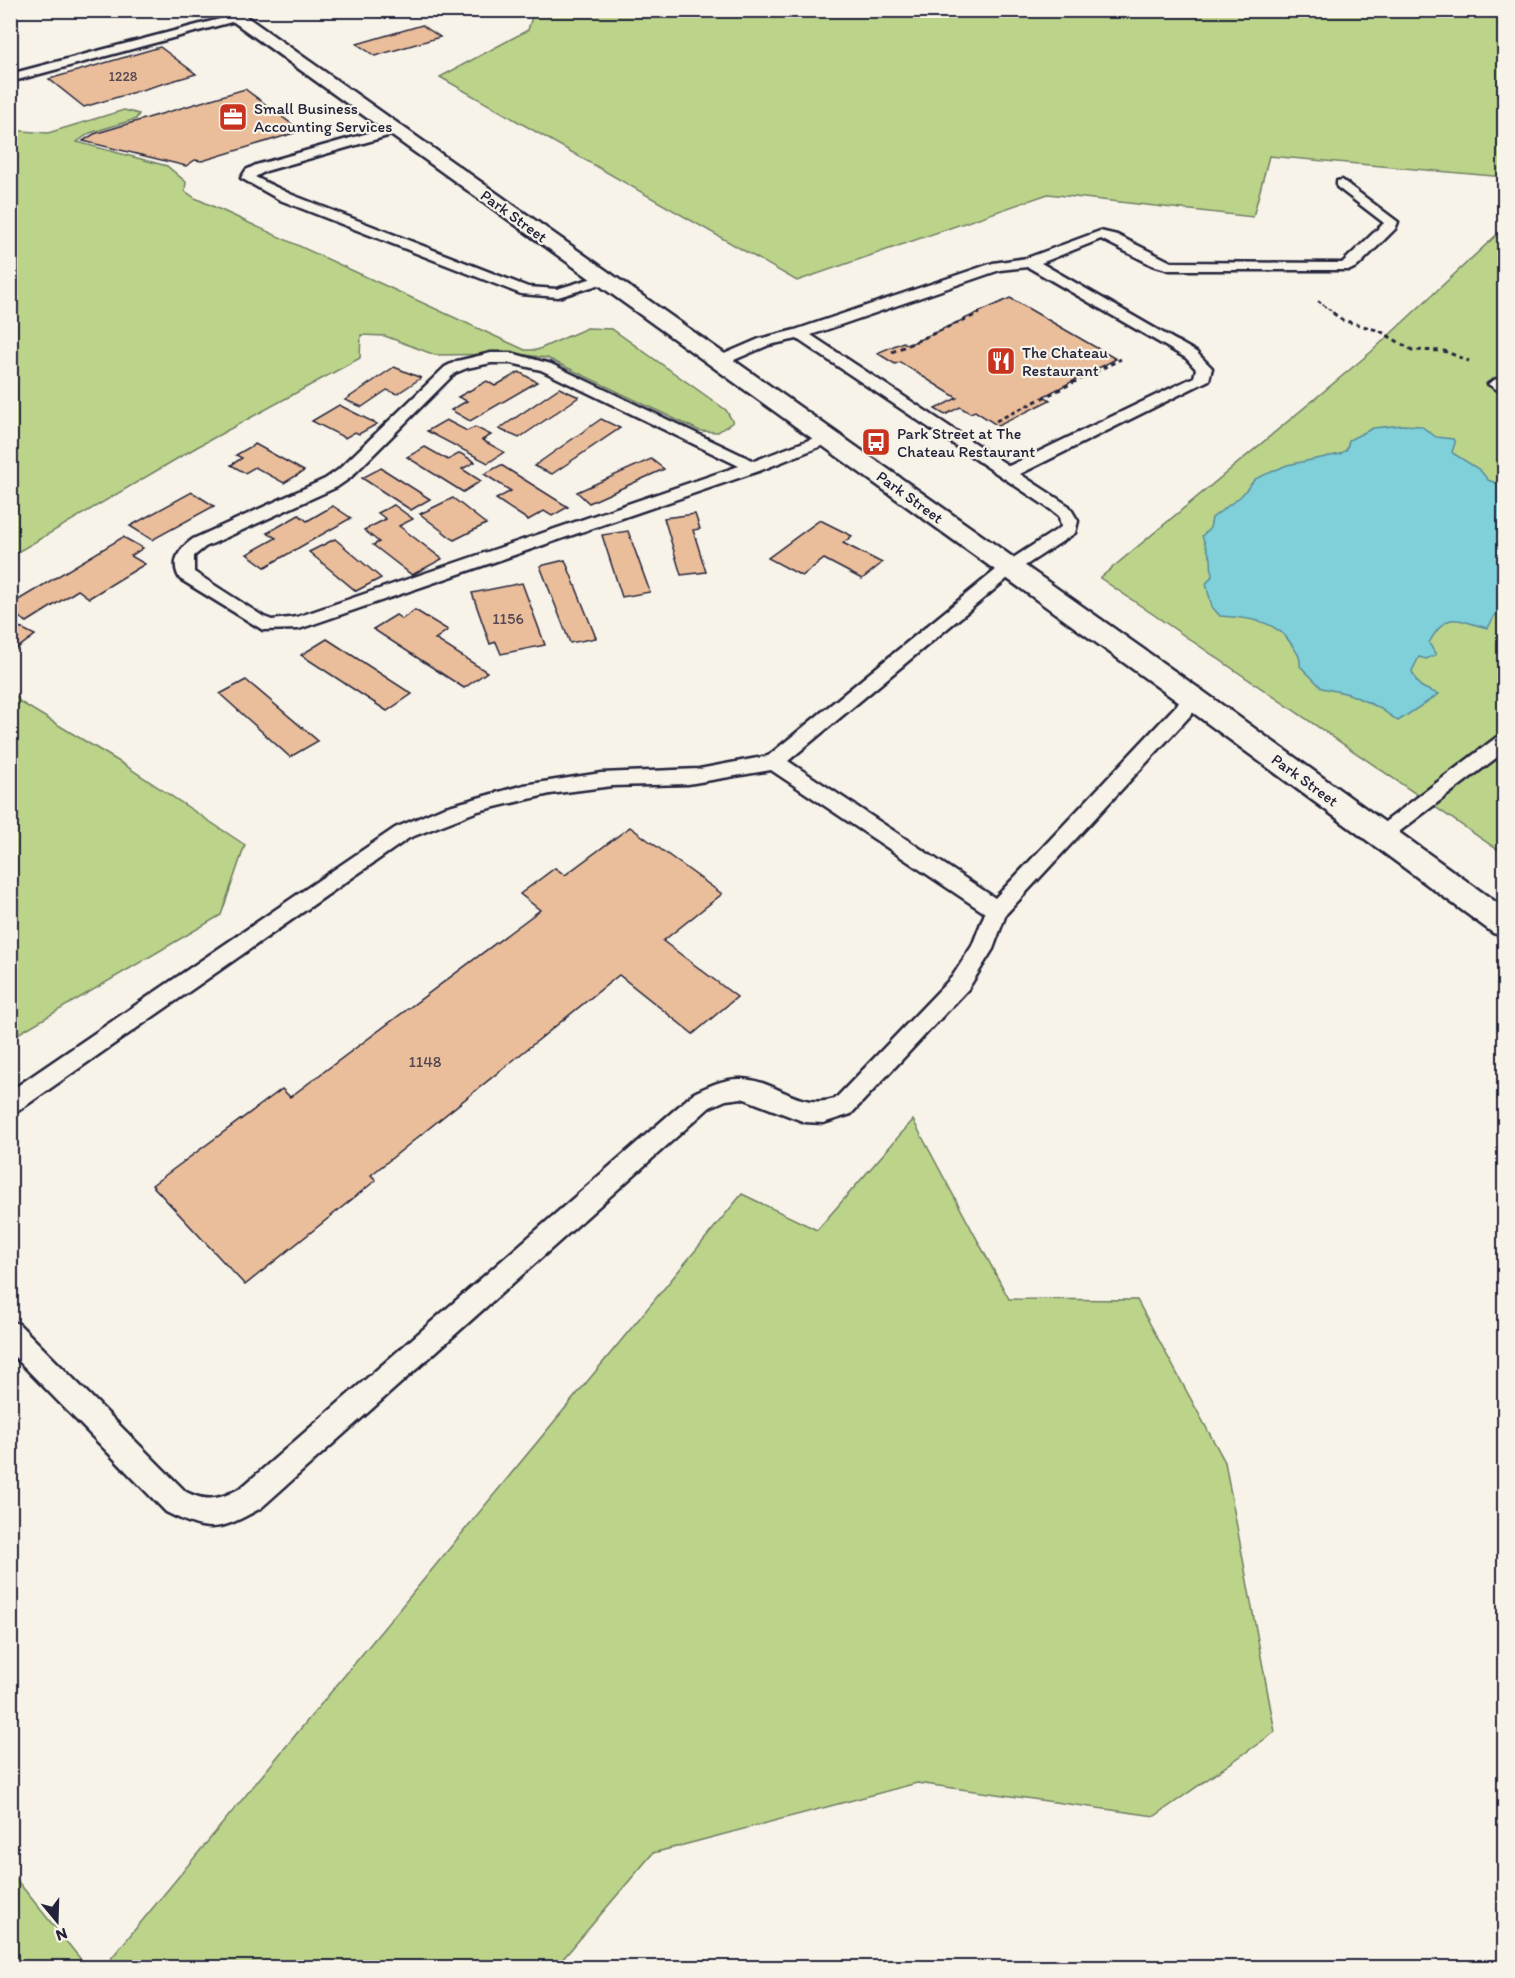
<svg xmlns="http://www.w3.org/2000/svg" width="1515" height="1978" viewBox="0 0 1515 1978" font-family="Itim,sans-serif">
	<style>
		.green { fill: #bbd48a; stroke: #6e7b62; stroke-width: 1.5 }
		.water { fill: #7fd0d9; stroke: #5a8a9a; stroke-width: 1.5 }
		.building { fill: #ebbe9b; stroke: #22223b; stroke-width: 1.5 }
		.lines { fill: none; stroke-linecap: round; stroke-linejoin: round }
		.lane-casing { stroke: #22223b; stroke-width: 5 }
		.secondary-casing { stroke: #22223b; stroke-width: 5 }
		.path-far1 { stroke: #22223b; stroke-width: 2; stroke-dasharray: 4 2; stroke-linecap: butt }
		.path { stroke: #22223b; stroke-width: 3; stroke-dasharray: 4.5 4; stroke-linecap: butt }
		.lane { fill: #f7f3e8; fill-rule: evenodd }
		.secondary { fill: #f7f3e8; fill-rule: evenodd }
		.labels { text-anchor: middle; dominant-baseline: central; stroke-width: 4.5; stroke-linejoin: round; paint-order: stroke }
		.far-number-label { font-size: 14px; fill: #544953 }
		.far-poi-label { font-size: 16px; fill: #22223b; stroke: #f7f3e8; text-anchor: start }
		.far-street-label { font-size: 16px; fill: #22223b; stroke: #f7f3e8 }
		.number-label { font-size: 16px; fill: #544953 }
	</style>
	<rect width="100%" height="100%" fill="#f7f3e8"/>
	<filter id="ink" filterUnits="userSpaceOnUse"><feTurbulence type="fractalNoise" baseFrequency=".0167" numOctaves="2"/><feDisplacementMap in="SourceGraphic" scale="12" xChannelSelector="R" yChannelSelector="G"/><feConvolveMatrix kernelMatrix="1 2 1 2 8 2 1 2 1" color-interpolation-filters="sRGB"/></filter>
	<g filter="url(#ink)">
		<g class="green">
			<polygon points="534,10 1504,11 1504,177 1269,156 1253,217 1048,194 797,281 440,77 528,30"/>
			<polygon points="124,110 139,114 136,119 90,133 77,142 167,166 186,182 185,191 195,198 525,350 537,350 587,328 612,329 726,410 733,422 718,432 700,431 547,358 518,354 435,355 385,336 361,335 360,358 197,447 11,556 10,130 48,133"/>
			<polygon points="1504,228 1504,854 1100,578 1371,352"/>
			<polygon points="11,689 20,702 123,764 245,845 221,915 11,1038"/>
			<polygon points="913,1120 1009,1299 1137,1300 1225,1462 1275,1732 1155,1816 917,1783 653,1853 556,1967 104,1967 742,1194 817,1230"/>
			<polygon points="10,1873 11,1873 87,1967 11,1967"/>
		</g>
		<path class="water" d="M1403,425L1421,426L1436,437L1453,439L1455,443L1452,452L1454,454L1480,470L1488,480L1504,486V608L1495,615L1488,628C1459,622 1449,607 1429,643L1436,655L1426,659L1419,657L1412,671C1419,689 1421,687 1439,694L1398,721L1378,707L1349,694L1322,688L1300,666C1301,657 1297,653 1292,645C1276,619 1247,618 1220,616L1212,607L1206,584L1212,576L1211,559L1202,536L1210,528L1212,518L1241,496L1255,479L1287,465L1340,454L1347,449L1349,440L1373,428Z"/>
		<g class="building">
			<polygon points="422,25 440,37 375,56 357,44"/>
			<polygon points="160,47 196,74 84,107 49,79"/>
			<polygon points="245,89 301,131 202,161 195,160 186,166 83,141 94,134"/>
			<polygon points="1010,298 1116,359 1044,396 1050,400 998,426 975,411 970,413 960,407 945,415 935,409 957,398 900,362 895,364 877,353 903,342 908,345"/>
			<polygon points="394,367 421,378 397,394 387,390 362,407 345,400"/>
			<polygon points="519,372 537,382 470,421 451,410 467,401 458,397 487,381 495,386"/>
			<polygon points="559,388 579,397 519,438 499,429"/>
			<polygon points="339,405 377,424 359,434 355,432 345,438 312,421"/>
			<polygon points="601,419 620,428 552,474 534,466"/>
			<polygon points="446,420 467,431 475,427 491,435 482,440 504,452 488,463 427,431"/>
			<polygon points="255,444 304,471 284,483 255,467 245,473 231,465 242,458 236,455"/>
			<polygon points="425,447 448,460 460,453 475,462 462,469 481,481 463,492 407,457"/>
			<polygon points="651,459 664,469 589,503 577,492"/>
			<polygon points="501,465 568,507 552,516 544,511 528,520 496,499 511,491 484,474"/>
			<polygon points="381,468 430,499 411,510 362,478"/>
			<polygon points="192,492 214,506 152,540 130,526"/>
			<polygon points="453,498 486,524 454,540 420,514"/>
			<polygon points="394,505 413,519 399,526 442,559 412,575 373,545 379,542 364,530 386,519 378,513"/>
			<polygon points="333,506 351,518 265,567 247,554 276,538 267,533 299,515 307,521"/>
			<polygon points="695,514 700,529 693,530 706,572 681,575 664,518"/>
			<polygon points="820,520 852,536 843,543 882,563 862,579 824,559 802,576 768,558"/>
			<polygon points="628,531 650,592 622,597 602,535"/>
			<polygon points="123,537 143,548 131,556 145,564 89,598 78,590 27,622 10,612 10,605"/>
			<polygon points="335,539 381,578 356,591 309,552"/>
			<polygon points="565,560 596,638 570,643 540,566"/>
			<polygon points="522,583 545,645 501,654 496,642 490,644 472,593"/>
			<polygon points="415,610 448,630 435,639 487,672 464,688 373,629 396,615 402,619"/>
			<polygon points="17,626 35,635 12,652 10,630"/>
			<polygon points="327,639 412,694 387,711 301,655"/>
			<polygon points="246,680 318,741 290,757 220,694"/>
			<polygon points="630,827 722,894 663,941 737,997 693,1034 619,975 371,1175 376,1180 245,1285 152,1185 282,1089 290,1097 540,910 520,894 555,868 565,875"/>
		</g>
		<g class="lines">
			<g class="lane-casing">
				<g id="lane">
					<polygon points="235,15 241,18 239,20 10,82 10,74"/>
					<polygon points="393,126 398,127 398,133 266,171 255,177 290,194 528,287 557,289 603,275 608,276 610,279 608,282 558,297 521,294 280,200 241,178 246,170 256,165"/>
					<path d="M1342,180L1398,222L1395,229L1358,266L1350,270H1170L1152,265L1101,239L1041,263L1196,352L1212,368L1209,380L1020,474L1069,506L1078,521L1075,533L1014,573L788,761L995,898L1187,694H1201L1204,699L1201,704L1006,914L993,949L968,989L851,1114L823,1123L805,1122L742,1098L726,1100L710,1107L261,1508C219,1531 210,1534 166,1512L10,1352V1321L19,1324L186,1492C208,1503 220,1499 241,1488L694,1093C709,1086 725,1078 742,1079C778,1081 797,1110 835,1099L952,977L972,946L985,913L771,770L688,784L612,786L550,794L478,811L409,838L18,1111L10,1114V1091L395,828L442,808L524,785L601,773L699,769L768,756L1002,565L1061,527L1059,516L1050,509L797,339L769,345L720,366L715,364L712,361L715,358L759,339L795,330L993,263L1027,258L1100,231L1117,235L1171,262L1342,263L1384,223L1337,187V181ZM1028,267L1186,358L1196,369L1194,377L1009,466L811,335L1000,270Z"/>
					<path d="M491,353H511L551,364L754,461L822,435H834L836,438L834,441L759,471L299,629L263,630L180,579C170,562 179,549 193,539L325,479L338,470L445,367L457,361ZM491,363H511L541,370L739,466L297,617L272,620L264,617L194,572V556L205,547L337,487L350,478L455,373L467,368Z"/>
					<polygon points="1496,379 1504,383 1504,394 1488,384"/>
					<polygon points="1504,735 1504,752 1387,841 1380,844 1373,841 1370,836 1373,831 1497,737"/>
				</g>
			</g>
			<g class="secondary-casing">
				<polygon id="secondary" points="217,10 237,10 1204,692 1504,908 1504,936 1493,933 1184,706"/>
			</g>
			<g class="path-far1">
				<polyline points="1318,301 1335,314"/>
				<polyline points="976,314 981,312"/>
			</g>
			<g class="path">
				<polyline points="1333,313 1342,320 1380,331 1412,350 1444,351 1469,361"/>
				<polyline points="892,352 980,313"/>
				<polyline points="996,421 1121,359"/>
			</g>
			<use href="#lane" class="lane"/>
			<use href="#secondary" class="secondary"/>
		</g>
	</g>
	<defs>
		<g id="office-square" transform="scale(1.5)"><rect x="-9" y="-9" width="18" height="18" rx="4" fill="#c8321e" stroke="#f7f3e8"/><path d="M-6-3h4V-5.5h4V-3h4V5H-6ZM-1-4.5V-3h2v-1.5ZM-6 0V1H6V0Z" fill="#fff"/></g>
		<g id="restaurant-square" transform="scale(1.5)"><rect x="-9" y="-9" width="18" height="18" rx="4" fill="#c8321e" stroke="#f7f3e8"/><path d="M-5-6h1v4h1v-4h1v4h1v-4h1v5L-1.5 .5V6h-2V.5L-5-1ZM5-6V6H3V1.5H1.5Q1.5-4 5-6Z" fill="#fff"/></g>
		<g id="bus-square" transform="scale(1.5)"><rect x="-9" y="-9" width="18" height="18" rx="4" fill="#c8321e" stroke="#f7f3e8"/><path d="M-5-6H5V4H4V6H2V4H-2V6H-4V4H-5ZM-3.5-4V0h7V-4ZM-3.5 1.2v1.5H-2V1.2ZM2 1.2v1.5H3.5V1.2Z" fill="#fff"/></g>
	</defs>
	<g fill-rule="evenodd">
		<use href="#office-square" x="233" y="117"/>
		<use href="#restaurant-square" x="1001" y="361"/>
		<use href="#bus-square" x="876" y="442"/>
	</g>
	<g class="labels">
		<g class="far-number-label">
			<text x="123" y="76">1228</text>
		</g>
		<g class="far-poi-label">
			<text x="254" y="108">Small Business<tspan x="254" dy="18">Accounting Services</tspan></text>
			<text x="1022" y="352">The Chateau<tspan x="1022" dy="18">Restaurant</tspan></text>
			<text x="897" y="433">Park Street at The<tspan x="897" dy="18">Chateau Restaurant</tspan></text>
		</g>
		<g class="far-street-label">
			<text transform="translate(514 216) rotate(36)">Park Street</text>
			<text transform="translate(910 497) rotate(36)">Park Street</text>
			<text transform="translate(1305 780) rotate(36)">Park Street</text>
		</g>
		<g class="number-label">
			<text x="508" y="618">1156</text>
			<text x="425" y="1061">1148</text>
		</g>
	</g>
	<rect width="1515" height="1978" fill="none" stroke="#f7f3e8" stroke-width="36"/>
	<rect x="18" y="18" width="1479" height="1942" fill="none" stroke="#22223b" stroke-width="2" filter="url(#ink)"/>
	<g transform="translate(57 1921) rotate(161)" stroke="#f7f3e8" stroke-width="4.5" paint-order="stroke">
	<path d="M0-4.5L10 22L0 15L-10 22Z" fill="#22223b"/>
	<text y="-9" font-size="16" font-weight="bold" text-anchor="middle" fill="#22223b">N</text>
	</g>
</svg>
